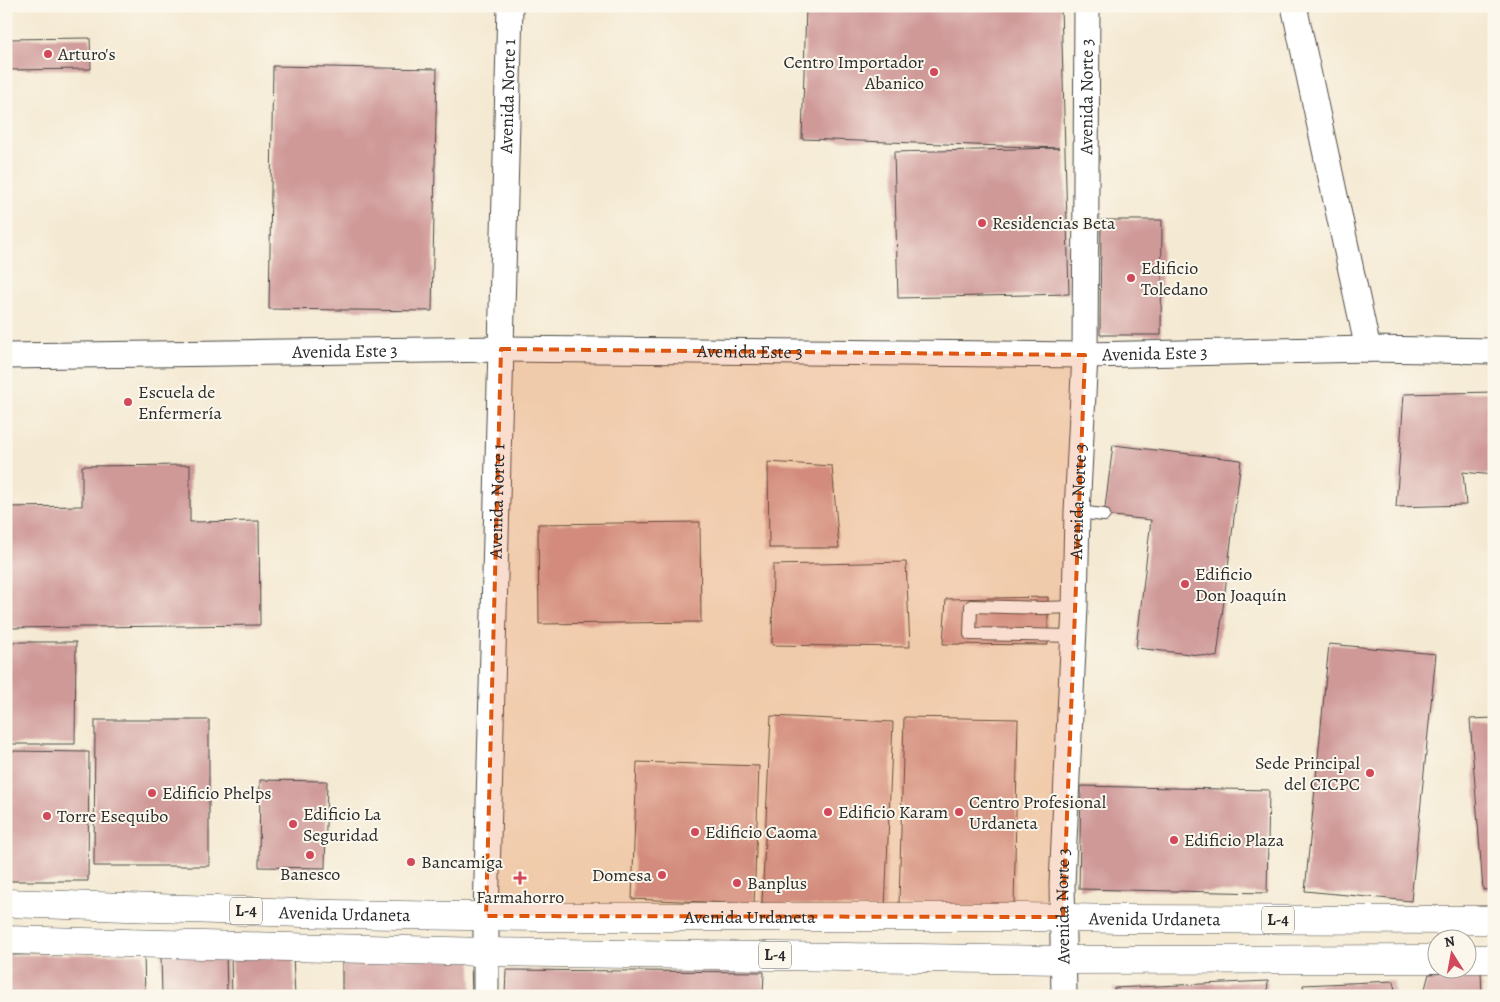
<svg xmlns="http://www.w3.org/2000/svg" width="1500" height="1002" viewBox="0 0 1500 1002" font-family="Alegreya,serif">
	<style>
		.building { fill: #cf9998 }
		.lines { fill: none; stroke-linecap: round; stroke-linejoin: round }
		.service-casing { stroke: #494844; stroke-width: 14 }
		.minor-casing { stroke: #494844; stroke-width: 27 }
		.primary-casing { stroke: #494844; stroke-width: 29 }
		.service { stroke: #fff; stroke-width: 12 }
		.minor { stroke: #fff; stroke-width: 25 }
		.primary { stroke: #fff; stroke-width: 28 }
		.marked { fill: #df570e; fill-opacity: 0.2; stroke: #df570e; stroke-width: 4; stroke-dasharray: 10 6; stroke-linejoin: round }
		.poi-dot { fill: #d1495b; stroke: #fbf7ec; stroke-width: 2 }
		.labels { text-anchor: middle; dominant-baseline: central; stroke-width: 4; stroke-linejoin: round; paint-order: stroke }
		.shield { fill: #fbf7ec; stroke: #696865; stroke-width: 1 }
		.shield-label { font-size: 16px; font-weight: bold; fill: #2b2b2b }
		.poi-label { font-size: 18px; fill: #2b2b2b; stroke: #fbf7ec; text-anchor: start }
		.street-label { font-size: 18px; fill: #2b2b2b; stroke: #fbf7ec }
	</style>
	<rect width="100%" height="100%" fill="#fbf7ec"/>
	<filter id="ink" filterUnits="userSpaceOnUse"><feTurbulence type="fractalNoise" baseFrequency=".02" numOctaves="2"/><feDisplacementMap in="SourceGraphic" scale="10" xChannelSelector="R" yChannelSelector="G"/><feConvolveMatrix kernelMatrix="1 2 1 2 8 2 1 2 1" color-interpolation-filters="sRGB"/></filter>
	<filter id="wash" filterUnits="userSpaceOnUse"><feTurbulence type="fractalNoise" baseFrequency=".0096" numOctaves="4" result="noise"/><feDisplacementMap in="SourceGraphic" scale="20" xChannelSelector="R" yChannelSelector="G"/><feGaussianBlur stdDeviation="1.12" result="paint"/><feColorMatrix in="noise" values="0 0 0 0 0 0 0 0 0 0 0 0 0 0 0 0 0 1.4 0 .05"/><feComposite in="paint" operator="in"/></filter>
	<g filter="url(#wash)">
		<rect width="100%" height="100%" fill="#f4e9d2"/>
		<g id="blocks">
			<g class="building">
				<polygon points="806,6 1061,6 1069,294 898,298 894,152 1059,148 802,139"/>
				<polygon points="90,38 91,69 6,70 6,39"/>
				<polygon points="273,66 437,69 432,311 269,309"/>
				<polygon points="1101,220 1162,220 1161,335 1100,335"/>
				<polygon points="1494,392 1494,475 1463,472 1466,505 1396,507 1404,394"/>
				<polygon points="1113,445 1241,460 1217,657 1136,648 1151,520 1104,515"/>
				<polygon points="768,462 832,466 839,548 769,548"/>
				<polygon points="190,465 190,522 259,521 260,625 6,628 6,507 82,506 82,466"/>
				<polygon points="700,522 701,622 539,624 538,524"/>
				<polygon points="906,562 910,647 772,645 773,565"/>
				<polygon points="1048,597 1048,645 943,644 946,599"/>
				<polygon points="6,642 76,642 75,744 6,744"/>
				<polygon points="1329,644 1436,654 1411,901 1305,891"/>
				<polygon points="771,716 893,722 885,909 762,903"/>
				<polygon points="904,717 1018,719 1014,907 899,905"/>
				<polygon points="1494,718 1494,889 1483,890 1470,719"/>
				<polygon points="95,720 209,720 209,866 94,866"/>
				<polygon points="6,751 89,752 88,881 6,881"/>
				<polygon points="637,762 759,766 754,904 632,899"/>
				<polygon points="260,780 327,781 325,868 259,867"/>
				<polygon points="1081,786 1269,790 1267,893 1079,889"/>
				<polygon points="144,954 145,996 6,996 6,955"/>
				<polygon points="226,954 227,996 162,996 161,955"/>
				<polygon points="231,956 293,956 295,996 232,996"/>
				<polygon points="342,958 471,961 472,996 342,996"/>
				<polygon points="506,970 764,972 763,996 505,996"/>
				<polygon points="1481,971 1482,996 1423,996 1429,974"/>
				<polygon points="1490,976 1494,976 1494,996 1491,996"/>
				<polygon points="1268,981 1267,996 1115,996 1114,988"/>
				<polygon points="1394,981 1395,996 1304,996 1303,985"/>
			</g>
		</g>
	</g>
	<g filter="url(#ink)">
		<use href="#blocks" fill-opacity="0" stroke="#494844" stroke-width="1"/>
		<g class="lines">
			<g class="service-casing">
				<g id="service">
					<polyline points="1077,512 1104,515"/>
					<polyline points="1074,636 970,634 971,606 1042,608 1075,607"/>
				</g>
			</g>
			<g class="minor-casing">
				<g id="minor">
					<polyline points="1294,6 1368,349"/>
					<path id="s1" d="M6,356L501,349L1085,355L1368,349L1494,351"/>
					<path id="s2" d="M486,996V916L510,6"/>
					<path id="s3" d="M1064,996L1062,884L1075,607L1077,512L1085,355L1087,6"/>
				</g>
			</g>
			<g class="primary-casing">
				<g id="primary">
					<path id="s4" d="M6,903L333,914L541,917H1024L1118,919L1494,920"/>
					<polyline points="6,940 486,952 1063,960 1438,959"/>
					<polyline points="1468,959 1494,959"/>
				</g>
			</g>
			<use href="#service" class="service"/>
			<use href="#minor" class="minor"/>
			<use href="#primary" class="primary"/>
		</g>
	</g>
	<path class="marked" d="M501,349L1085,355L1063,917L486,916Z"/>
	<g class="poi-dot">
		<circle cx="48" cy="54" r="5"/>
		<circle cx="934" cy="72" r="5"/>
		<circle cx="982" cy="223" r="5"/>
		<circle cx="1131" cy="278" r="5"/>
		<circle cx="128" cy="402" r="5"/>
		<circle cx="1185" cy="584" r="5"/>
		<circle cx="1370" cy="773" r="5"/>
		<circle cx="152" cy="793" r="5"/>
		<circle cx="828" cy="812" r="5"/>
		<circle cx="959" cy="812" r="5"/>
		<circle cx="47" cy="816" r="5"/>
		<circle cx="293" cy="824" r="5"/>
		<circle cx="695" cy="832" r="5"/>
		<circle cx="1174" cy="840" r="5"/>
		<circle cx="310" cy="855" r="5"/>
		<circle cx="411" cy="862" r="5"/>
		<circle cx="662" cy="875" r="5"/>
		<path d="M517.5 870.5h5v5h5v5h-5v5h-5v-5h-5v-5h5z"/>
		<circle cx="737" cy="883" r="5"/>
	</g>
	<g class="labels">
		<g class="shield">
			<rect x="230" y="897.5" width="32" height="27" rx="4"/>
			<rect x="1262" y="906.5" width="32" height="27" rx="4"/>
			<rect x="759" y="941.5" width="32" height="27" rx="4"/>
		</g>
		<g class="shield-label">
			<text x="246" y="911">L-4</text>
			<text x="1278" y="920">L-4</text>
			<text x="775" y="955">L-4</text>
		</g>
		<g class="poi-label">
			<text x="58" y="54">Arturo's</text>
			<text x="924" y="62" text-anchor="end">Centro Importador<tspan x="924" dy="21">Abanico</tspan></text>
			<text x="992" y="223">Residencias Beta</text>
			<text x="1141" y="268">Edificio<tspan x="1141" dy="21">Toledano</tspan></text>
			<text x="138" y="392">Escuela de<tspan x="138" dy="21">Enfermería</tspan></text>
			<text x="1195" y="574">Edificio<tspan x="1195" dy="21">Don Joaquín</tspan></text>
			<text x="1360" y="763" text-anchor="end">Sede Principal<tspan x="1360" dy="21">del CICPC</tspan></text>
			<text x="162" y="793">Edificio Phelps</text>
			<text x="969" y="802">Centro Profesional<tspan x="969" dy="21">Urdaneta</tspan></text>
			<text x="838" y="812">Edificio Karam</text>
			<text x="303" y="814">Edificio La<tspan x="303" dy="21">Seguridad</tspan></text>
			<text x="57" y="816">Torre Esequibo</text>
			<text x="705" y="832">Edificio Caoma</text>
			<text x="1184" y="840">Edificio Plaza</text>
			<text x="421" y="862">Bancamiga</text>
			<text x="310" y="874" text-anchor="middle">Banesco</text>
			<text x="652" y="875" text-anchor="end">Domesa</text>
			<text x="747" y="883">Banplus</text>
			<text x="520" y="897" text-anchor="middle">Farmahorro</text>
		</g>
		<g class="street-label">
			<text stroke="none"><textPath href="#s2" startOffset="900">Avenida Norte 1</textPath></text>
			<text stroke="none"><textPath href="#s3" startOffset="900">Avenida Norte 3</textPath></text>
			<text stroke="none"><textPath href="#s1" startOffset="339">Avenida Este 3</textPath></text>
			<text stroke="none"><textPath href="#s1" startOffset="744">Avenida Este 3</textPath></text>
			<text stroke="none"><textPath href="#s1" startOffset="1149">Avenida Este 3</textPath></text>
			<text stroke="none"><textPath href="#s2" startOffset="495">Avenida Norte 1</textPath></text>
			<text stroke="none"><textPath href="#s3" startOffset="495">Avenida Norte 3</textPath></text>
			<text stroke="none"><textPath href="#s3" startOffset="90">Avenida Norte 3</textPath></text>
			<text stroke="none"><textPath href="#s4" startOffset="339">Avenida Urdaneta</textPath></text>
			<text stroke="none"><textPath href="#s4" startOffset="744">Avenida Urdaneta</textPath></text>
			<text stroke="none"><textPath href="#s4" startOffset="1149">Avenida Urdaneta</textPath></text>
		</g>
	</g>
	<rect width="1500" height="1002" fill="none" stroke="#fbf7ec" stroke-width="25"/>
	<g transform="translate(1452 954) rotate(349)"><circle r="24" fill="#fbf7ec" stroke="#a8a59f"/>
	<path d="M0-4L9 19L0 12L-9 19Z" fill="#d1495b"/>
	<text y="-8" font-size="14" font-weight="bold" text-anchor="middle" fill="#2b2b2b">N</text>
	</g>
</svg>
